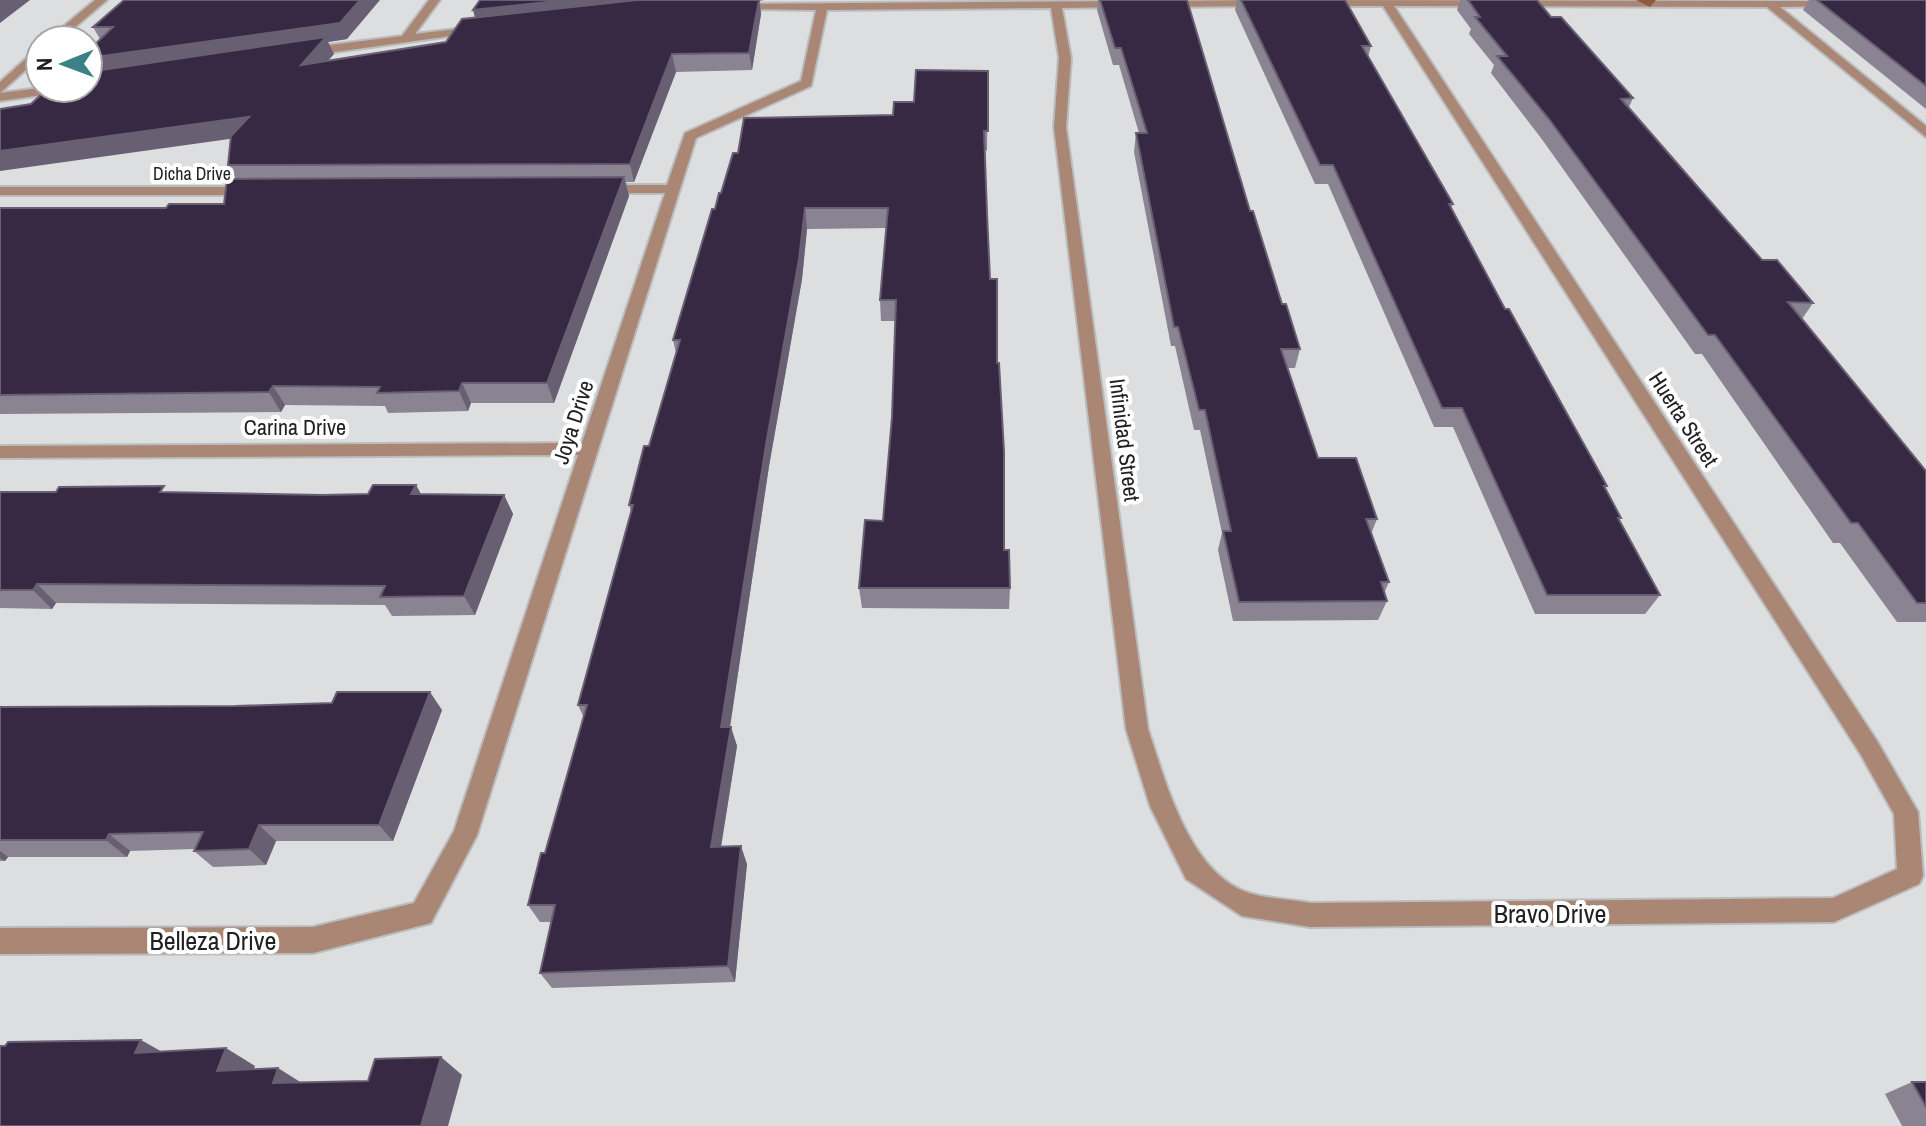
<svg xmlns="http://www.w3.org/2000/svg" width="1926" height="1126" viewBox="0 0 1926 1126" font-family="'Archivo Narrow',sans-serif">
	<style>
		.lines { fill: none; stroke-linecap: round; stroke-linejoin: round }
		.street-casing { stroke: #babcbe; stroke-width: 4 }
		.secondary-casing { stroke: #babcbe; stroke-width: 4 }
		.street { fill: #aa8675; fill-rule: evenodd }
		.secondary { fill: #8e5b42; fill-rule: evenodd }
		.wall { fill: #8a8392 }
		.shaded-wall { fill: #685f72 }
		.building { fill: #372843; stroke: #685f72; stroke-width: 2 }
		.labels { text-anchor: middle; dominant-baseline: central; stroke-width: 8; stroke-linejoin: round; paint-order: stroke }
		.far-street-label { font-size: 18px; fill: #212122; stroke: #fff }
		.street-label { font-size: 22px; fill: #212122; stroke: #fff }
		.near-street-label { font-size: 26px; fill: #212122; stroke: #fff }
	</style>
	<rect width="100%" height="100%" fill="#dcdee0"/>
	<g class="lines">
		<g class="street-casing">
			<g id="street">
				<polygon points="95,0 107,0 60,40 47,40"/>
				<polygon points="429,0 440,0 415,34 480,26 486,29 480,32 306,56 300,52 306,48 402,36"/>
				<polygon points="1264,0 1268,3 1263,6 1163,7 1158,4 1163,1"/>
				<path d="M1318,0L1831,1L1835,2V6L1780,7L1926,126V137L1767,7L1394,6L1877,741L1918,812L1923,876L1919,884L1834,922L1310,927L1242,916L1186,879L1150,806L1126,729L1054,127L1059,58L1051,8L827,10L811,86L696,138L477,835L431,923L313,953L0,954V928L313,927L414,903L454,831L578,455L0,458V446L582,443L665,193H592L585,189L592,185H667L685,133L801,81L816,10L731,9L729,7L735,4L1123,1L1128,4L1123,7L1062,8L1071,58L1066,127L1148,729C1166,783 1189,873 1249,893C1267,899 1290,899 1310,903L1833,898L1897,869L1894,814L1861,755L1383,6H1319L1314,3Z"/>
				<polygon points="40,46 40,57 0,93 0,82"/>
				<polygon points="40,88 69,88 63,92 0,101 0,93"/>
				<polygon points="0,187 252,187 259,191 252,195 0,195"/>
			</g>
		</g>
		<g class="secondary-casing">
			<polygon id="secondary" points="1636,0 1656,0 1650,7"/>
		</g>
		<use href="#street" class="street"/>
		<use href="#secondary" class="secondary"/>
	</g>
	<g class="wall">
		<polygon points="124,0 347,39 328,42 334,54 328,60 446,42 475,18 473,10 480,0 764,0 760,1 761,14 752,70 676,72 634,182 626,182 629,196 554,403 471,403 468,411 388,413 385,406 285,405 281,412 0,414 0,208 166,208 224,204 236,179 228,165 231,139 31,104 88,88 100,39 93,27"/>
		<polygon points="1098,0 1187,0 1250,211 1282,304 1300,349 1295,368 1287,368 1318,458 1377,519 1371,534 1389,582 1384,593 1387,601 1378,620 1233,621 1218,550 1222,533 1200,430 1194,430 1175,346 1171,346 1134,152 1136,133 1139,133 1119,65 1113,65 1097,10"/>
		<polygon points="1237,0 1345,0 1371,46 1368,57 1453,204 1451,208 1505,309 1607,486 1605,489 1621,518 1619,520 1660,595 1645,614 1535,614 1453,427 1434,427 1328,184 1315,184 1235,10"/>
		<polygon points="1460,0 1537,0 1551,17 1633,98 1629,107 1762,260 1813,303 1802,319 1926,471 1926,622 1897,622 1840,543 1833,543 1702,354 1695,354 1541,138 1491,73 1494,65 1469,34 1471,29 1457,10"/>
		<polygon points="1809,0 1926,0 1926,109 1803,10"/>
		<polygon points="988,71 987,151 985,150 990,279 997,363 1004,550 1010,588 1009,609 862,608 859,588 883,521 892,417 896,321 881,321 880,300 886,228 807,229 802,279 769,466 730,727 737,746 721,847 747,864 735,982 552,988 540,973 552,922 540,922 528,905 545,853 584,718 578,705 631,511 629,505 649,446 676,353 673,340 715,209 738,153 893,115 914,102"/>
		<polygon points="416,485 421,494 504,495 513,514 475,615 392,616 385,605 56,603 52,609 0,608 0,492 168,492 323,495 368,494"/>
		<polygon points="0,707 442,710 393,841 276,841 266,865 213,867 194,851 194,849 130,851 127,857 8,857 5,861 0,861"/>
		<polygon points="1912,1082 1926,1082 1926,1126 1902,1126 1885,1094"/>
	</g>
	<g class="shaded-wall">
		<polygon points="0,0 30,0 0,23"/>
		<polygon points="360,0 380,0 347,39 328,42 334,54 309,82 88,75 88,58"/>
		<polygon points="567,0 656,0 477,23 473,10"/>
		<polygon points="759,0 761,14 752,70 749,53"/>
		<polygon points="672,54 676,72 634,182 630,164"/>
		<polygon points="249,117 258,135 0,171 0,151"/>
		<polygon points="624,177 629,196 554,403 547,383"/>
		<polygon points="805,208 807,229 802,279 769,466 727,746 721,727"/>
		<polygon points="462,383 471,403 468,411 459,391"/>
		<polygon points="273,386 285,405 281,412 269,392"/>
		<polygon points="416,485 426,504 411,494"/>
		<polygon points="504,495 513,514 475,615 464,596"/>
		<polygon points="37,584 56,603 52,609 33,590"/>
		<polygon points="430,692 442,710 393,841 379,825"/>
		<polygon points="731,727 737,746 718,865 711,847"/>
		<polygon points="259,825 276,841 266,865 249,849"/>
		<polygon points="109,834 130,851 127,857 106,840"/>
		<polygon points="741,846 747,864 735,982 728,966"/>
		<polygon points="0,851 8,857 5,861 0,858"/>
		<polygon points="141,1040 173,1058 135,1053"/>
		<polygon points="226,1048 255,1066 247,1089 217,1071"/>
		<polygon points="441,1057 462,1075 448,1126 421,1126"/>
		<polygon points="278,1068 305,1085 273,1083"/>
	</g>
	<g class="building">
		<polygon points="124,0 360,0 340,23 88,58 88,51 113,27 93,27"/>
		<polygon points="480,0 567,0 473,10"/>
		<polygon points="637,0 759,0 749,53 672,54 630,164 228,165 231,136 249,117 0,151 0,109 31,104 48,88 88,88 88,72 326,37 301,65 446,42 462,19"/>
		<polygon points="1100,0 1187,0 1250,211 1253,211 1282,304 1286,304 1300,349 1281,349 1318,458 1356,458 1377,519 1366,519 1389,582 1381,582 1387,601 1239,602 1223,531 1231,531 1205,410 1199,410 1178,327 1174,327 1136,133 1147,133 1121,48 1115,48"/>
		<polygon points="1241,0 1345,0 1371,46 1362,46 1453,204 1449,204 1505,309 1509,309 1607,486 1604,486 1621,518 1618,518 1660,595 1547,595 1462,408 1442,408 1333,165 1320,165"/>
		<polygon points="1468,0 1537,0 1551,17 1561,17 1633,98 1621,99 1723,216 1762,260 1777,260 1813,303 1788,302 1926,471 1926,603 1917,603 1858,523 1851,523 1715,335 1708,335 1549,119 1497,56 1507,56 1475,17 1480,17"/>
		<polygon points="1817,0 1926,0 1926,86"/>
		<polygon points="916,70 988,71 988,131 984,131 987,214 990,279 997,279 997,363 999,363 1004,451 1004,550 1009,550 1010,588 859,588 865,520 883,521 892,417 896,300 880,300 888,208 805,208 799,259 766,445 721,727 731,727 711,847 741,846 728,966 540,973 555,905 528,905 541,853 545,853 587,705 578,705 633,505 629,505 644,446 649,446 680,340 673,340 712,209 715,209 719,193 721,193 733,153 738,153 744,118 893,115 894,102 914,102"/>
		<polygon points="624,177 547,383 462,383 459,391 377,393 380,387 273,386 269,392 0,395 0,208 166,208 169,204 224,204 227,179"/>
		<polygon points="373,485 416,485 411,494 504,495 464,596 380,597 385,586 37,584 33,590 0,590 0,492 56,492 59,487 164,486 160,492 323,495 368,494"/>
		<polygon points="337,692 430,692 379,825 259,825 249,849 194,851 203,832 109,834 106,840 0,840 0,707 236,706 332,703"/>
		<polygon points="141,1040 135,1053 226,1048 217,1071 278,1068 273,1083 368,1081 375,1059 441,1057 421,1126 0,1126 0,1046 5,1046 8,1042"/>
		<polygon points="1912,1082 1926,1082 1926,1107"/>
	</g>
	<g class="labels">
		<g class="far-street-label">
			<text x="192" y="173">Dicha Drive</text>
		</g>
		<g class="street-label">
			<text transform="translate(1684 419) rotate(57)">Huerta Street</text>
			<text transform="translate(573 422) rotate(-72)">Joya Drive</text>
			<text x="295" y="427">Carina Drive</text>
			<text transform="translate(1125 440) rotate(83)">Infinidad Street</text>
		</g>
		<g class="near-street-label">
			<text x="1550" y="913">Bravo Drive</text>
			<text x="213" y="940">Belleza Drive</text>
		</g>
	</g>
	<g transform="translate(64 64) rotate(269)"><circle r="38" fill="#ffffff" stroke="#a6a6a7" stroke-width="2"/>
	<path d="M0-6L14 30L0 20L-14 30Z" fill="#3a8288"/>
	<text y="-12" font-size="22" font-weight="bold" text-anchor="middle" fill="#212122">N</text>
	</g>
</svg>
